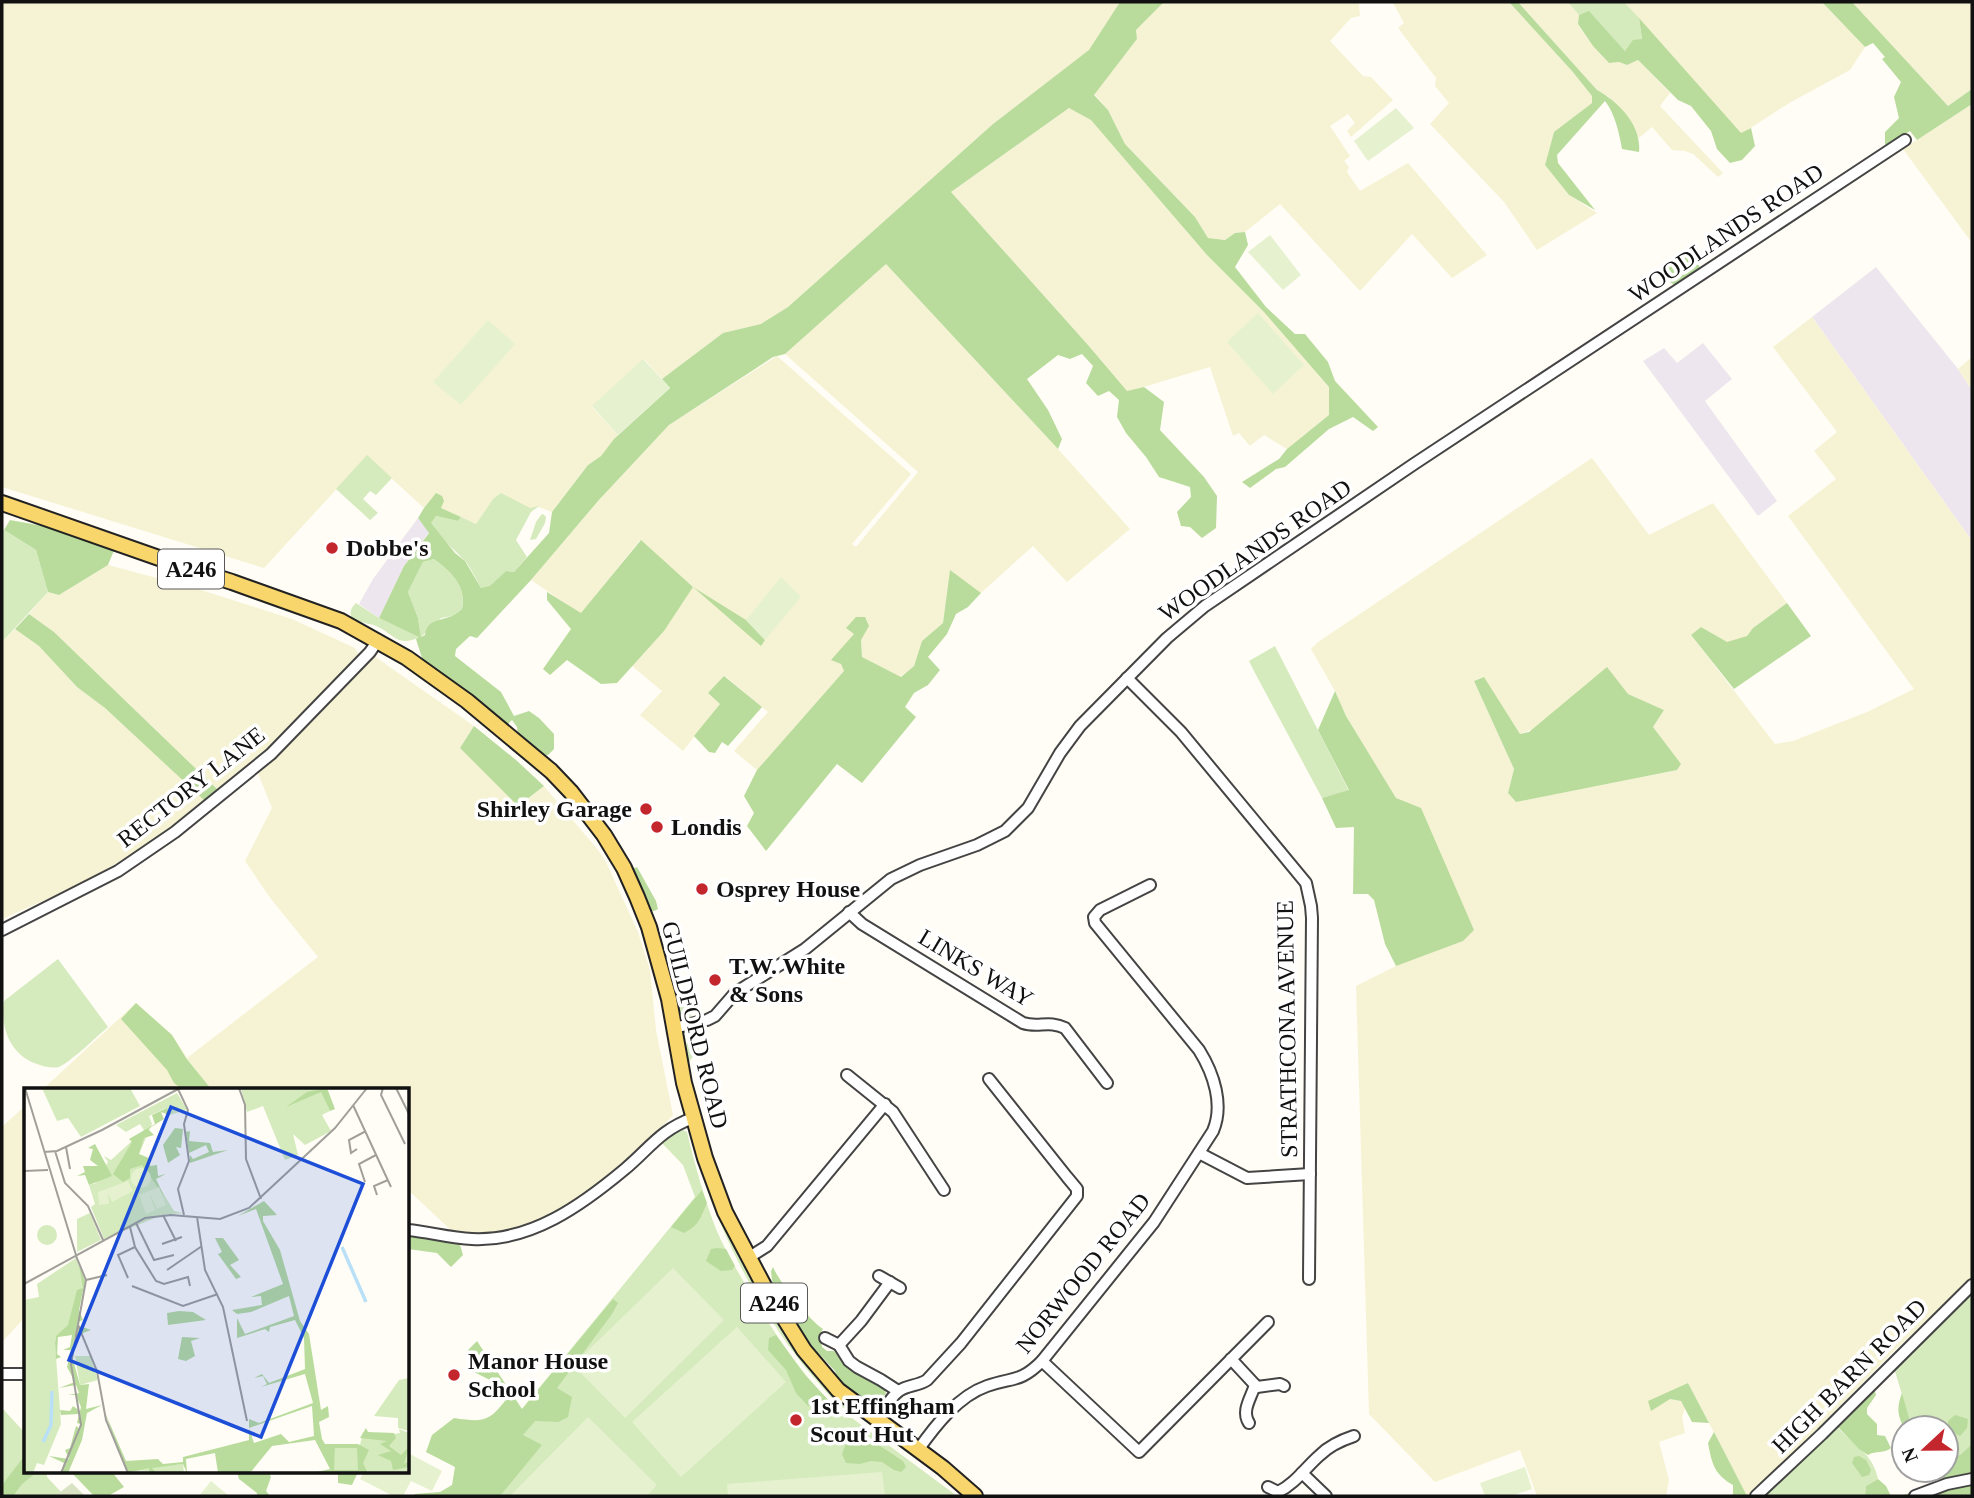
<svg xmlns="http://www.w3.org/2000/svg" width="1974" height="1498" viewBox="0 0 1974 1498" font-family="'Times New Roman',serif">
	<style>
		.industrial { fill: #eee6ef }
		.farmland { fill: #f6f3d4; fill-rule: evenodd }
		.green { fill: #d5ebbd }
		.forest { fill: #b9dc9c; fill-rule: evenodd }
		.cemetery { fill: #d9e3c4 }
		.pitch { fill: #e6f2cf }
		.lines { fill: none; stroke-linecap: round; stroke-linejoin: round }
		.minor-casing { stroke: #444; stroke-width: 14 }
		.major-casing { stroke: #222; stroke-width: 18 }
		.minor { stroke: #fff; stroke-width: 10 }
		.major { stroke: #f9d66b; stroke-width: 14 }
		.poi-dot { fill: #c4262e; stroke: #fff; stroke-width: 2.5 }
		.labels { text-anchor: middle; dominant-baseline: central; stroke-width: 7; stroke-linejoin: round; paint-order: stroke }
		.shield { fill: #fff; stroke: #585858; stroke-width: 2 }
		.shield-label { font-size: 23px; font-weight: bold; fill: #111 }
		.street-label { font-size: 24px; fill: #111; stroke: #fff }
		.poi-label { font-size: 24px; font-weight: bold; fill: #111; stroke: #fff; text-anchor: start }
		.inset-river { fill: none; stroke: #b9e0f7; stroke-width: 3.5 }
		.inset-road { fill: none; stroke: #a09f9a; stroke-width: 2 }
		.view { fill: #1d4ed8; fill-opacity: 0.15; stroke: #1d4ed8; stroke-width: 3.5 }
		.inset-edge { fill: none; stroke: #111; stroke-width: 3.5 }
	</style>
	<rect width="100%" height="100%" fill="#fffdf5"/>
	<g class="industrial">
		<polygon points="1876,267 1958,369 1972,390 1972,541 1812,317"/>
		<polygon points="1703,343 1732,379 1705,401 1777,501 1758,516 1643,361 1664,348 1677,363"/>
		<polygon points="418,518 429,532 404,566 379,618 359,604 373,579"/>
	</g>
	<g class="farmland">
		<polygon points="2,2 1120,2 1090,50 993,124 788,307 761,324 723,333 662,379 644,359 592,407 618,435 601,456 588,465 552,512 539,507 530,508 493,499 476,524 441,508 437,493 424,508 367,456 264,568 2,487"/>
		<polygon points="1164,2 1368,2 1359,3 1360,16 1351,18 1330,41 1363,76 1371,77 1393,100 1351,137 1347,131 1355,123 1348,114 1330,126 1350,156 1344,161 1349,167 1347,172 1360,191 1408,163 1487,255 1452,278 1412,234 1360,291 1280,204 1245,232 1235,233 1225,240 1208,238 1195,217 1125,144 1108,110 1094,94 1137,39 1136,30"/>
		<polygon points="1385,2 1509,2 1572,71 1592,96 1592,103 1554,132 1545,165 1569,195 1597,213 1537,250 1504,202 1430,124 1449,103 1435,86 1436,78 1398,28 1404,23 1393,3"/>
		<polygon points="1518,2 1568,2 1579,15 1578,25 1593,46 1609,63 1619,62 1627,65 1638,60 1670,93 1660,106 1723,173 1718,177 1693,154 1685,151 1672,150 1652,127 1639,138 1609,97 1597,90"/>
		<polygon points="1624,2 1822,2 1865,47 1850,70 1791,102 1741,134"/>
		<polygon points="1852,2 1972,2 1972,89 1948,106"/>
		<polygon points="1972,104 1972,243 1903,149"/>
		<polygon points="1069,108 1091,119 1207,255 1263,311 1329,387 1329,415 1287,449 1264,435 1250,446 1239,433 1233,436 1210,367 1127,392 1088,345 951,192"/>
		<polygon points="886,264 1058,449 1130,529 1067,582 1033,546 981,593 950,571 943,623 922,641 914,666 900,677 862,657 861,640 854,634 832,660 841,664 844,671 757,770 734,751 768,712 725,676 708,693 720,704 683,751 640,715 662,691 632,666 664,631 640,540 581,614 531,580 598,501 669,425 777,356 911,474 852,544 856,547 918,472 785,354"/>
		<path d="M1812,317L1972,541V1279L1894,1351L1751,1496H1747L1688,1383L1670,1399L1681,1401L1685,1408L1682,1417L1685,1433L1659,1442L1669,1480L1666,1496H1537L1520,1450L1435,1482L1369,1414L1356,986L1396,966V798L1346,716L1335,691L1311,649L1318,642L1592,458L1649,535L1713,503L1787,603L1753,628L1748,636L1741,639L1727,643L1701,627L1691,635L1775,744L1793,741L1867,712L1914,689L1788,516L1836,479L1814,451L1837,432L1773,347ZM1483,677L1520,734L1628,694L1664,710L1653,727L1680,764L1677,770L1516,802L1508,793L1514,769L1474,681Z"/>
		<polygon points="1972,357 1972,390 1958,369"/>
		<polygon points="108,565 198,589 292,619 355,648 359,655 268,749 218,790 54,632 29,614 48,592 59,595"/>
		<polygon points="15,629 39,646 77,687 105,708 205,801 169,830 117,863 76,886 2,919 2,642"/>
		<polygon points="374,656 474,726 460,748 519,805 544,786 598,850 606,862 638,932 650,970 656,1030 673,1115 635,1156 585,1196 551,1216 504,1233 473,1234 452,1231 408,1190 408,1090 212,1090 186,1058 192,1090 42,1090 136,1003 172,1035 187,1058 318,957 271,899 245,861 272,808 257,771"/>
		<polygon points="26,1105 26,1316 2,1342 2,1127"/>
	</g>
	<g class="green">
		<polygon points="1568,2 1624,2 1639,18 1642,40 1625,51 1589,12 1579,15"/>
		<polygon points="367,455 392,478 376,495 370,491 363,499 378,513 370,520 336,489"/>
		<path d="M501,493L530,508L539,506L531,512L516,540L527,557L514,572L506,571L490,587L481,588C476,579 472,570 466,562C454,549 440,538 430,523L436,516L458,521L461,517L476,524L493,499Z"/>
		<polygon points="543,514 546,517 545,523 536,539 530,540 536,522 541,515"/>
		<polygon points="2,529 36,550 48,592 2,642"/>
		<path d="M434,559C451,572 467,586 462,609L452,616L441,618L421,637L418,618L408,592L423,562Z"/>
		<path d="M356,603L379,618L420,637C396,648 394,633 374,625C366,623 359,622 352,618C349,612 351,608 356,603Z"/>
		<polygon points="1275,646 1349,791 1322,798 1255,673 1249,661"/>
		<path d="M58,959L108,1027C96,1037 74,1059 61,1066C55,1069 46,1067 40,1065C11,1057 0,1029 4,1001Z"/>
		<polygon points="678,986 693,1011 690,1017 680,1016 677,1012 673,987"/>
		<path d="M699,1029L706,1039L689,1062C686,1047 683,1036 699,1029Z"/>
		<path d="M683,1130L687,1132C695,1165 704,1198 716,1229C725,1250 737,1271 749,1290C776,1337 805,1381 846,1417L852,1418L957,1496H467L522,1409L695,1197L683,1165L660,1141L675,1132Z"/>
		<path d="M690,1134L693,1138L710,1188L845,1402L847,1406L845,1409C834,1402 824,1389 815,1379C758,1313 711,1218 690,1134Z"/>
		<polygon points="1972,1293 1972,1444 1961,1454 1946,1463 1946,1428 1912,1428 1894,1368"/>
		<polygon points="2,1408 26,1434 26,1472 47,1472 47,1477 61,1492 55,1496 2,1496"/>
		<path d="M1838,1428C1855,1446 1873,1454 1878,1479L1866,1486L1865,1495L1760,1496L1831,1429Z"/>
	</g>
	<g class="forest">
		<path d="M1120,2H1164L1136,30L1137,39L1094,95L1108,110L1125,144L1195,217L1208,238L1225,240L1235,233L1245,232L1248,245L1235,267L1266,307L1295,334H1305L1328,362L1335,381L1378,427L1373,431L1353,417L1329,429L1285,467L1276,469L1250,488L1242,482L1279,459L1287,449L1329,415V387L1263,311L1207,255L1091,120L1069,108L951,192L1088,345L1127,391L1144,387L1164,402L1160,430L1204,477L1217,496L1216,528L1202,538L1190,527L1181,526L1177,512L1191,497L1190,487L1159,477L1146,457L1126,433L1117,417L1119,400L1109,391L1098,396L1086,383L1093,366L1082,354L1070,359L1058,355L1027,379L1048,410L1062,439L1058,449L886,264L785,354L773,357L669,425L598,501L531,580L477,638L470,636L456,649L455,656L501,692L514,716L529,711L539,718L554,734V749L548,755L543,756L518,734L517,727L512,720L507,725L422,658L416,639L419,637L379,618L404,566L429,533L418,518L424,508L436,493L442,496L444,501L441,508L461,517L458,521L436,516L431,523L455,553L465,561L481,588L490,586L506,571L514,572L549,533L552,512L588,465L601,456L614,439L670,388L662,379L723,333L761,324L788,307L993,124L1089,50ZM434,559C451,572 467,586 462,609C459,611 456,614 452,616C440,621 427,619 425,635L421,637L418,618L408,592L423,562Z"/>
		<path d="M1509,2H1518L1597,90C1619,102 1642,126 1639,152L1622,149C1619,132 1615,114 1605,101L1557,155L1558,163L1595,210L1569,195L1545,165L1554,132L1592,103V96L1572,71Z"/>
		<polygon points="1822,2 1852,2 1948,106 1972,89 1972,104 1917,140 1910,131 1887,146 1885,144 1885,132 1899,118 1894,97 1901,82 1882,59 1885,57 1873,43 1865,47"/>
		<polygon points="1589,11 1625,51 1633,40 1642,39 1639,18 1741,133 1751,128 1755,146 1742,160 1730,163 1717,149 1711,131 1691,106 1678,100 1638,60 1627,65 1619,62 1609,63 1593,46 1578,24 1579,15"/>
		<polygon points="1682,257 1691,257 1699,265 1700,269 1676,285 1671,283 1660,268 1666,265 1674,265"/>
		<polygon points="10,520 43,526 115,548 108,565 59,595 48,592 36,550 4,530"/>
		<polygon points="641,540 693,587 746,620 765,640 761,646 693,587 664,631 617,683 601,684 567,660 550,675 543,669 571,629 547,600 547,592 581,613"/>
		<polygon points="950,570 981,593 968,607 956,614 947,634 928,657 940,670 928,685 914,693 905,707 916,717 862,783 837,764 766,851 747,826 754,813 744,796 757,770 844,671 841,664 831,660 854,634 846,628 856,617 865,617 869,626 861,640 862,657 901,677 914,666 922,641 943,623"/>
		<polygon points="1787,603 1811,636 1734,689 1691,635 1701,627 1727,642 1747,636 1753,628"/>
		<polygon points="29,614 54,632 218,790 205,801 105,708 77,687 39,646 15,629"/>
		<polygon points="1607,667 1628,694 1664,710 1653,727 1681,764 1677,770 1516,802 1508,793 1514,769 1474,681 1484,677 1520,734 1529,732"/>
		<polygon points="724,676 762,707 728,746 722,742 715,753 709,752 694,736 720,704 708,693"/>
		<polygon points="1335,691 1346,716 1396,798 1421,808 1474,930 1463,941 1396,966 1385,944 1374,900 1368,894 1353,894 1354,827 1336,828 1322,798 1349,790 1318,730"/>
		<polygon points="474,726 516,760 544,786 518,806 460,748"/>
		<polygon points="637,867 656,901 658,909 654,911 649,911 632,869"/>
		<polygon points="136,1003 172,1035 186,1058 212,1090 183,1090 174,1083 167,1070 121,1019"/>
		<path d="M702,1190L707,1203C700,1219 699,1225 684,1233L671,1227Z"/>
		<polygon points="409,1235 459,1241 463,1255 451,1267 437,1253 408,1249"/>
		<polygon points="717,1248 726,1249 735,1266 732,1270 721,1271 706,1261 711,1249"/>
		<path d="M773,1267C780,1283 808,1319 823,1329L820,1334L822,1347L827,1351H834L849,1368L882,1385L886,1393L881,1400L875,1401L855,1396L837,1379L835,1371L812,1346L773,1289L771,1271Z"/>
		<path d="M613,1299L618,1303L612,1314L557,1388L572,1397L568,1417L558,1422L535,1421L523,1435L542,1445L500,1496H413L415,1494L440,1492L452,1485L455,1467L426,1452L432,1435L454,1418C481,1422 488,1423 505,1401L494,1382L470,1370L466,1352L477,1341L522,1409Z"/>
		<polygon points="776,1335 805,1375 833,1405 830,1408 821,1405 808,1406 796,1393 786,1370 768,1350 769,1338"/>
		<polygon points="1688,1383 1709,1423 1692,1422 1681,1401 1670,1399 1651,1411 1648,1401"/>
		<path d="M1874,1388L1876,1395L1867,1408V1414L1877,1424V1435L1885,1436L1891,1448C1884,1454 1876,1450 1868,1455L1859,1449L1839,1428L1831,1429Z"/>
		<path d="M1902,1393L1912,1428L1903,1426C1897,1414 1897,1406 1902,1393Z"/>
		<polygon points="1955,1415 1968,1419 1967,1428 1960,1436 1948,1430 1948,1421"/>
		<path d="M1714,1432L1747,1496H1730L1733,1494V1485C1714,1474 1712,1464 1708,1443Z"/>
		<polygon points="860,1439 871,1440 903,1461 906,1467 901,1472 894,1470 882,1462 871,1461 860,1464 846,1463 842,1454 847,1441"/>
		<polygon points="1972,1444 1972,1475 1938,1482 1935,1470 1946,1470 1946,1463 1961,1454"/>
		<polygon points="26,1454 26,1472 37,1472 22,1484 13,1496 2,1496 2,1485"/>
		<polygon points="1859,1456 1866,1460 1871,1470 1869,1475 1862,1477 1852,1463 1854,1457"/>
		<polygon points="71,1472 112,1472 124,1487 108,1496 94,1496"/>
		<polygon points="237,1472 269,1472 271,1477 266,1491 270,1496 257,1496 257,1493 239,1479"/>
		<polygon points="338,1472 358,1472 352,1485 338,1483"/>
		<polygon points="1878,1479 1886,1486 1891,1496 1863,1496 1865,1495 1866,1486"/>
		<polygon points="1972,1480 1972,1495 1970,1496 1900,1496 1924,1489"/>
	</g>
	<polygon class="cemetery" points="72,1483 85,1496 55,1496"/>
	<g class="pitch">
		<polygon points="1396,108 1414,128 1368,161 1354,141"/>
		<polygon points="1270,235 1301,275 1283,290 1248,252"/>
		<polygon points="1258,313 1304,365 1273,394 1227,342"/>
		<polygon points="488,320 515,344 461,405 433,382"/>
		<polygon points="643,359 670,388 618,435 592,406"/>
		<polygon points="781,577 801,597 765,640 746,620"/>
		<polygon points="673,1268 724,1320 625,1418 573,1365"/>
		<polygon points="737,1327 786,1382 681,1477 632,1422"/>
		<polygon points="588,1417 657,1485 647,1496 510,1496"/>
		<polygon points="408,1453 442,1471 432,1491 411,1481 403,1496 393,1496 360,1479 364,1472 408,1472"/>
		<polygon points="1525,1467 1532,1489 1511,1496 1485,1496 1480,1483"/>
		<polygon points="882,1472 885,1496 728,1496 727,1484"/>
		<polygon points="211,1481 229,1496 199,1496"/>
	</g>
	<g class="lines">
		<g class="minor-casing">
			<g id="minor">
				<polyline points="1127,678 1181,732 1306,883 1311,906 1312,918 1309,1279"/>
				<path d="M849,912L862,924L1023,1023C1038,1028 1049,1020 1065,1028L1107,1083"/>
				<polyline points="2,930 118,871 175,832 271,754 370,652 378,640"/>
				<polyline points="674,1028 707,1020 715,1016 735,993 805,949 891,879 920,865 977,845 1005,831 1028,808 1060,753 1080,726 1167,638 1205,606 1414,464 1905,140"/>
				<polyline points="847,1075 893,1112 944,1190"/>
				<polyline points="1199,1153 1247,1178 1310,1174"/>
				<path d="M408,1230C429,1232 450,1238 472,1239C531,1242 582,1205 625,1169C650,1148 660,1130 693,1118"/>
				<polyline points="748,1258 767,1246 885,1104"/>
				<polyline points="879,1276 900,1288"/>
				<polyline points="825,1338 839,1345 849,1361 857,1367 881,1380 898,1391"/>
				<polyline points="839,1345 861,1321 890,1282"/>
				<polyline points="1231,1359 1257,1387 1280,1384 1284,1386"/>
				<polyline points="1042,1361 1139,1452 1268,1322"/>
				<polyline points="2,1374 26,1374"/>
				<path d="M877,1421C884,1411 889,1398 899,1391C907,1385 918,1386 927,1380L961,1343L1077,1196V1189L1067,1177L989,1079"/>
				<path d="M1249,1423C1241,1411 1251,1398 1255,1385"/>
				<path d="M918,1450C935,1426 958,1396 987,1386C1013,1377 1020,1383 1042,1361L1154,1222L1213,1131C1224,1105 1214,1074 1199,1050L1095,923L1094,917L1100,910L1150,885"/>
				<polyline points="1302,1473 1326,1496"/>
				<path d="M1268,1487L1278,1492C1295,1484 1306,1467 1320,1455C1329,1446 1342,1440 1354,1436"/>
				<polyline points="1756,1496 1822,1434 1972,1285"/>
				<polyline points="1915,1496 1947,1484 1972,1479"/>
			</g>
		</g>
		<g class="major-casing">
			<polyline id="major" points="2,503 176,564 232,582 341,621 407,658 467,701 551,771 571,792 604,835 624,868 637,897 649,927 669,999 684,1083 705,1158 725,1212 764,1286 804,1350 838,1390 943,1468 975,1496"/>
		</g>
		<use href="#minor" class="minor"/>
		<use href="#major" class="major"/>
	</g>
	<g class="poi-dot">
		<circle cx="332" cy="548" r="7"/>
		<circle cx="646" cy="809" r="7"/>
		<circle cx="657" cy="827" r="7"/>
		<circle cx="702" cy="889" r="7"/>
		<circle cx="715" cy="980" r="7"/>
		<circle cx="454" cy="1375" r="7"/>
		<circle cx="796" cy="1420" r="7"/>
	</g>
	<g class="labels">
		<g class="shield">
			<rect x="158" y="549.5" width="66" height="39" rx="5"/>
			<rect x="741" y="1283.5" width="66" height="39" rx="5"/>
		</g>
		<g class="shield-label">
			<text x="191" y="569">A246</text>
			<text x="774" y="1303">A246</text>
		</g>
		<g class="street-label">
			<text transform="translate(1726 233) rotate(-34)">WOODLANDS ROAD</text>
			<text transform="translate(1255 550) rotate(-35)">WOODLANDS ROAD</text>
			<text transform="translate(191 787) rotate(-38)">RECTORY LANE</text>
			<text transform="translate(976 968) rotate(31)">LINKS WAY</text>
			<text transform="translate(695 1025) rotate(76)">GUILDFORD ROAD</text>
			<text transform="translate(1287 1029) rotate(-91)">STRATHCONA AVENUE</text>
			<text transform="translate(1083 1273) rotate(-51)">NORWOOD ROAD</text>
			<text transform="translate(1849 1376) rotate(-45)">HIGH BARN ROAD</text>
		</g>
		<g class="poi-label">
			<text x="346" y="548">Dobbe's</text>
			<text x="632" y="809" text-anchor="end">Shirley Garage</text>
			<text x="671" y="827">Londis</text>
			<text x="716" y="889">Osprey House</text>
			<text x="729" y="966">T.W. White<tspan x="729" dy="28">&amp; Sons</tspan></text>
			<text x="468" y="1361">Manor House<tspan x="468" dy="28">School</tspan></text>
			<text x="810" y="1406">1st Effingham<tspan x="810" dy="28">Scout Hut</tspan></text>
		</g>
	</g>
	<g transform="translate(24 1088)">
		<rect width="385" height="385" fill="#fffdf5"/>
		<path d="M18,0H106L116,18L57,49L44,30L33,33ZM217,0H296L306,23L298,27L307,43L281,57L269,46L274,67L261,72L239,18L223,24ZM153,5L163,22L145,27L142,20L125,28L128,36L115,66L150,123L159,125L138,127L80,151L67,119L71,116L65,97L72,95L84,74L80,68L87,72L120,42L116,36L102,44L92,37ZM66,125L77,152L53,164V131ZM13 147a10 10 0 1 1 20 0a10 10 0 1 1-20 0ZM52,170L61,193L48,247L32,248L31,255L37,336L20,377L13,375L9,385H0V212L15,209L13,196ZM51,268H66L74,292L56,297ZM385,290V343L374,340V330L350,328L375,292ZM375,341L385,345V385H309L311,360L336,357L339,344L364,347L376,345ZM159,376L160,385L106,382L107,381Z" fill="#d5ebbd"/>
		<path d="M303,0L311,21L306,23L297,4L262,19L283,4ZM143,20L145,27L137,24L140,31L124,41L130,47L120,50L115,66L125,70L126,78L133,77L134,88L142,86L132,91L140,108L118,77L106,81V90L99,94L89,86L108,54L105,51L131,36L128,27ZM151,40L159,41L157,60L152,59L156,67L144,75L139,57ZM166,43L165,53L186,55L189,64L204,62L166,75V67L169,71L185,64L182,57L165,65L162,44ZM71,56L88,88L65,97L61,87L53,88L61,84L59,78H74L66,72L69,61L64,60ZM240,113L253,127L239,128V133L256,162L276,233L285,246L297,322L304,318L305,329L295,334L298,351L301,356H334L345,362L339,375L344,385H288L306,381L291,352L248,358L226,385H194L191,365L162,371L163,385L159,376L128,380L132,385H126L125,380L103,385L79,320L102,373L134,371L139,376L159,374V369L225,352V331L235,335L289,315L281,286L237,299L243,296L239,288L230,290L238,286L245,295L281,281L280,250L271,232L246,239L245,244L241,241L213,250V230L221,246L270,228L265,208L227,224L213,226L208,222L238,217L237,208L227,209L259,196L232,121L214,128ZM288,318L290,348L265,354L257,346L230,355L225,340ZM311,360H333L334,382H310ZM191,150H199L215,172L206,177L217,189L212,191L194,166L198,164ZM55,177L61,193L55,222L59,232L54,234L53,237L67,242L51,248L48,268L56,297L65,296L62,321L78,317L63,325L58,352L44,385H38L40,375L25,368L45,371L41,362L46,360L52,338L56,341L57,336L53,335L55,326L37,327L36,322L46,323L49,318L56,323L57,319L52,307H44L55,305L52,297L35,300L51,294L43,279L47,262H39L46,259L48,247L34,249L33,266L37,269L32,271L31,255L32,248L44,237L53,202L59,200ZM155,223L169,224L182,232L144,237L143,225ZM158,249L176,250L167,253L171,268L162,273L154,271ZM342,340L344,344L370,345L372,350L365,358L377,367L385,359L380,376L385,373V379L369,382L367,373L354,367L367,363L356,356L363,353L336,350Z" fill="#b9dc9c" fill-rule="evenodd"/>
		<path d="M107 90a10 10 0 1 1 20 0a10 10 0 1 1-20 0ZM104,93L109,103L88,114L84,105L85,116L75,117L74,104ZM135,99L142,117L133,121L125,104L131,122L122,126L115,107Z" fill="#e6f2cf"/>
		<path class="inset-river" d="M318,159L342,214M19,354L27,337L28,303"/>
		<path class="inset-road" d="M1,0L52,167M215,0L221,17L222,71L237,111M359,0L357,7L381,56M372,0L385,26M154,1L164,22L160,36L165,73L154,101L160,127M329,17L367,99M42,59L46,81M333,61L327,65L325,52L342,43M31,63L41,95L64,118L79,152M20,64L33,63L78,42L156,0M0,83L24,82M341,94L335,76L352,67M353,107L350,98L364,92M139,127L152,153M173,129L181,182L199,219L223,333M112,135L130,172L150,167M106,139L111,159L132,193L140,196L164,189L166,198M138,156L158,149M143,182L178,158M104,190L94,167L111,159M62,192L83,187M0,196L121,130L147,127L196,131L225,120L311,40L343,0M108,198L159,218L194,206M54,237L73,283L82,332L104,385M37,385L57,337L47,276L62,192L52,168"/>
		<path class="view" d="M147,19L339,96L237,349L45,272Z"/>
		<rect width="385" height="385" class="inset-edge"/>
	</g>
	<rect width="1974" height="1498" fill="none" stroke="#111111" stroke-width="7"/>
	<g transform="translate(1925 1449) rotate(248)"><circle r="33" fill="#ffffff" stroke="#a0a0a0" stroke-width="2"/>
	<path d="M0-5L12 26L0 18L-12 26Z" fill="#c4262e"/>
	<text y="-10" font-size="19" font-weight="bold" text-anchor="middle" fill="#111111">N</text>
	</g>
</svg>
